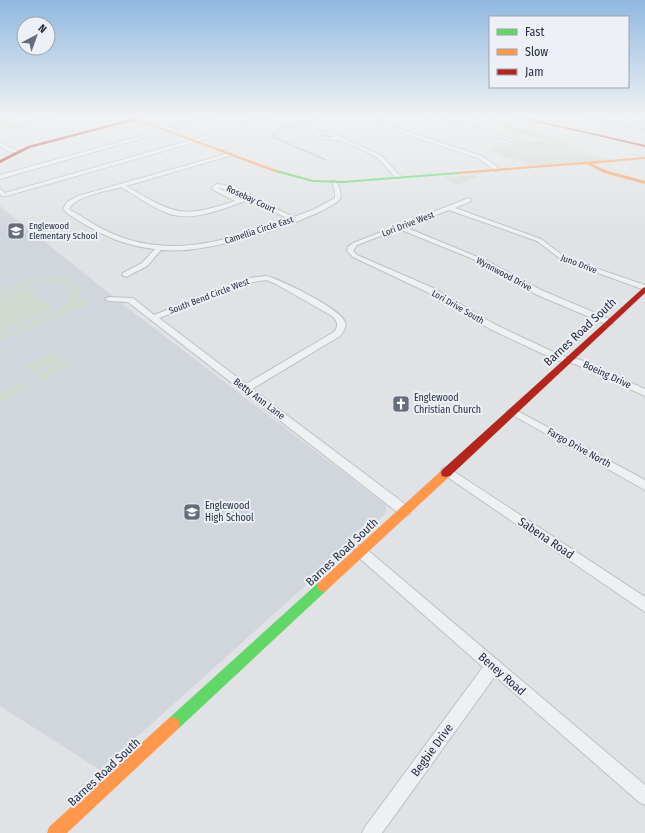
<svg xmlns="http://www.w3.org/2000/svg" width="645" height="833" viewBox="0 0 645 833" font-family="'Fira Sans Condensed',sans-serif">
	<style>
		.built { fill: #d1d5dc }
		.green { fill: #d0dad0 }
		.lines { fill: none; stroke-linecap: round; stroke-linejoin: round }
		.stream { stroke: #acbdd3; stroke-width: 1.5 }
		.street-casing { stroke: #bec0c3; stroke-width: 2 }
		.street { fill: #eff0f2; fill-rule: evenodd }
		.fast { fill: #63d668; fill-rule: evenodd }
		.slow { fill: #ff974d; fill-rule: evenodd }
		.jam { fill: #b3261e; fill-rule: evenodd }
		.labels { text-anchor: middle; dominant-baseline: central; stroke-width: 4; stroke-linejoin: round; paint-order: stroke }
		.far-street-label { font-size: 9px; fill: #262e40; stroke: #edf0f6 }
		.far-poi-label { font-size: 9px; fill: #262e40; stroke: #edf0f6; text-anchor: start }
		.street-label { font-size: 10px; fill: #262e40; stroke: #edf0f6 }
		.poi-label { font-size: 10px; fill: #262e40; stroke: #edf0f6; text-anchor: start }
		.near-street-label { font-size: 12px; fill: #262e40; stroke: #edf0f6 }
	</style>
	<rect width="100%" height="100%" fill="#e0e2e5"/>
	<polygon class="built" points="0,206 125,306 386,505 386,509 384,515 100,770 0,706"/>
	<g class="green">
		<polygon points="508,125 566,141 570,147 590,155 610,160 529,166 520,160 501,156 504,155 489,150 512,142 521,144 546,140 500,128"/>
		<polygon points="476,175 478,177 456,185 444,177"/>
		<path d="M58,278C73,280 87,286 77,303L85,300L89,304L0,340V334C17,327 67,313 71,295L68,288C48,274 20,287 0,295V290L31,280Z"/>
		<polygon points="28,287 52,309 0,330 0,298"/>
		<polygon points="54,353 60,359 32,373 25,367"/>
		<polygon points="63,360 70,366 42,381 34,375"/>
		<polygon points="20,382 27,389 0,403 0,393"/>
	</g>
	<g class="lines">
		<g class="stream">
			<path d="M320,117C305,129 285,122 271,136L326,160"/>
			<polyline points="584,117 645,130"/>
		</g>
		<g class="street-casing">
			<g id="street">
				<polygon points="55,117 61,117 5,129 3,128"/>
				<polygon points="140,117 146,117 135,120 133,119"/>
				<polygon points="210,117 215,117 0,179 0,175"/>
				<polygon points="267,117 272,117 192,143 6,196 2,196 0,194 0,189 5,193 188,141"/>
				<polygon points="369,117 373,117 378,122 482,156 501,170 496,171 478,158 376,124 370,120"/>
				<polygon points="425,117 430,117 464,125 489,117 494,117 469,127 520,141 516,142"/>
				<polygon points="620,117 645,120 645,122 622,118"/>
				<path d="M317,132H329L382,156L401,177L396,178L378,158L363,150L343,141L319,138L314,135ZM320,134H326L334,138L320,136Z"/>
				<polygon points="0,143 20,152 18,153 8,151 0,146"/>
				<path d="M230,153L232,155L126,186C174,213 179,220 235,201L212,189V187L217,184L224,185L294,217L315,209L335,198V193L332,181H336C339,187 342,193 340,199C323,217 234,243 207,247C192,250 176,251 161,250L147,266L126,277L122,275L123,273L142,263L155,249C127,246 105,237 81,222C75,218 68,215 63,209L67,202L78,196ZM121,187C137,196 152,208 170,214C195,222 224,208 248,200L289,219C218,244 155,264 87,220C81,216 75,213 69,209C75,196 107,191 121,187ZM218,188H221L243,198L240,199Z"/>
				<polygon points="469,198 471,199 471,201 455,208 541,239 566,258 645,285 645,290 562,260 537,241 449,210 405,227 487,261 541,290 612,320 612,324 606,324 535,294 483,263 399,229 357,245 353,251 357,255 433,288 496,325 562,356 581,360 645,389 645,396 575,364 556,360 490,329 427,292 353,257 347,251 348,247 353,243"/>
				<path d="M266,276C280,279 341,309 345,322C347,327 343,332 340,336L252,389L409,507L411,511L409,515L405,516L401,515L128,302L109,301L105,299L109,297L133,298L154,315L249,278ZM266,280L276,284L332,316C338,321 339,326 334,332L246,384L159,318L253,282Z"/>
				<polygon points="512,408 645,480 645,490 509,413 507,411"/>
				<polygon points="447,467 645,597 645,612 443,474 441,471 443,468"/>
				<polygon points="360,545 364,547 645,785 645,805 639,802 495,676 382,833 362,833 365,827 483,667 356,555 354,551 356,547"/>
			</g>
		</g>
		<use href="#street" class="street"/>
		<g class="fast">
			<polygon points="6,117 10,117 0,122 0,120"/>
			<polygon points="277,170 313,180 343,181 458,172 460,173 458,174 343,183 313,182 275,172"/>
			<polygon points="323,580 327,582 329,586 327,590 178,729 173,731 168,729 166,724 168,719 319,582"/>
		</g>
		<g class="slow">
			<polygon points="128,117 132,117 279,171 275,172"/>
			<polygon points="645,157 645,159 592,164 608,171 645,181 645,184 604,173 587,164 458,174 456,173 458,172"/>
			<polygon points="446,469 450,470 451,473 450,476 327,590 323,592 319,590 317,586 319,582 442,470"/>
			<polygon points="173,717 178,719 180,724 178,729 67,833 47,833 49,827 168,719"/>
		</g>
		<g class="jam">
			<polygon points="516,117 521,117 645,145 645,147"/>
			<polygon points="135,118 136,120 30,148 0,163 0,160 28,146"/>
			<polygon points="645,287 645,293 450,476 446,477 442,476 441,473 442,470 643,288"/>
		</g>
	</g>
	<linearGradient id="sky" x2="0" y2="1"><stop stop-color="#90b8e0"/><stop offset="0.5" stop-color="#f1f2f3"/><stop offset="1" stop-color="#f1f2f3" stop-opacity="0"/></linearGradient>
	<rect width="645" height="233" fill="url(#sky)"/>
	<defs>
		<g id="school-square" transform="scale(0.9)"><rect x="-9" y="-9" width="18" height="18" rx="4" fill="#676d7a" stroke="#edf0f6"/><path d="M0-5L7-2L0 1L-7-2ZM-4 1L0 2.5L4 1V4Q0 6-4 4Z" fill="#fff"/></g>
		<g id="church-square" transform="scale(0.9)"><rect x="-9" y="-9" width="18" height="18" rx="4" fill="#676d7a" stroke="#edf0f6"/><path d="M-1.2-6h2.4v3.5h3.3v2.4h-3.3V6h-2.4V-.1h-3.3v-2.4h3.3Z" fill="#fff"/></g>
	</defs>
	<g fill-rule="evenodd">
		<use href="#school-square" x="16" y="231"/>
		<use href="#church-square" x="401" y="404"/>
		<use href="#school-square" x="192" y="512"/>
	</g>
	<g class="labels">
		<g class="far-street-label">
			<text transform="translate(251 199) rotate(25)">Rosebay Court</text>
			<text transform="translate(408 224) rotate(-21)">Lori Drive West</text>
			<text transform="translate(259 230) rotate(-18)">Camellia Circle East</text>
			<text transform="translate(579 264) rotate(21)">Juno Drive</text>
			<text transform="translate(504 274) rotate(28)">Wynnwood Drive</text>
			<text transform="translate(209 296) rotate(-21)">South Bend Circle West</text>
			<text transform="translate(458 307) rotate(30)">Lori Drive South</text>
		</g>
		<g class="far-poi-label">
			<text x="29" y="226">Englewood<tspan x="29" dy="10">Elementary School</tspan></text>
		</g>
		<g class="street-label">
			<text transform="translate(607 375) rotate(25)">Boeing Drive</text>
			<text transform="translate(259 399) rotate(37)">Betty Ann Lane</text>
			<text transform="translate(579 448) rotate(29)">Fargo Drive North</text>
		</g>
		<g class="poi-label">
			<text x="414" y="398">Englewood<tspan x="414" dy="12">Christian Church</tspan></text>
			<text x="205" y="506">Englewood<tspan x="205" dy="12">High School</tspan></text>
		</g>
		<g class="near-street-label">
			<text transform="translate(580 332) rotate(-43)">Barnes Road South</text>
			<text transform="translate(546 538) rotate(34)">Sabena Road</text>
			<text transform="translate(342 552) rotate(-43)">Barnes Road South</text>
			<text transform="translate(502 674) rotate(41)">Beney Road</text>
			<text transform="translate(432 750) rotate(-54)">Begbie Drive</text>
			<text transform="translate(104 772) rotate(-43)">Barnes Road South</text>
		</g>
	</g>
	<rect x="489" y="16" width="140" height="72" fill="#edf0f6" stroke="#9da2ad"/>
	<rect x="497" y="29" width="20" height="6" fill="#63d668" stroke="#9da2ad"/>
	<text x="525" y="36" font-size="12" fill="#262e40">Fast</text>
	<rect x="497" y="49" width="20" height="6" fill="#ff974d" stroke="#9da2ad"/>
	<text x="525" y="56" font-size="12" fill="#262e40">Slow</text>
	<rect x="497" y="69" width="20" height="6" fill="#b3261e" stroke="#9da2ad"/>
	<text x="525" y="76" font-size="12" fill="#262e40">Jam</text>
	<g transform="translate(36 36) rotate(41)"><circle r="19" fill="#edf0f6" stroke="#9da2ad"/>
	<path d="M0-3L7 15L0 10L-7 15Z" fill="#676d7a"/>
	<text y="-6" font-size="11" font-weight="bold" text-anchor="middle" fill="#262e40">N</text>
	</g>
</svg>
